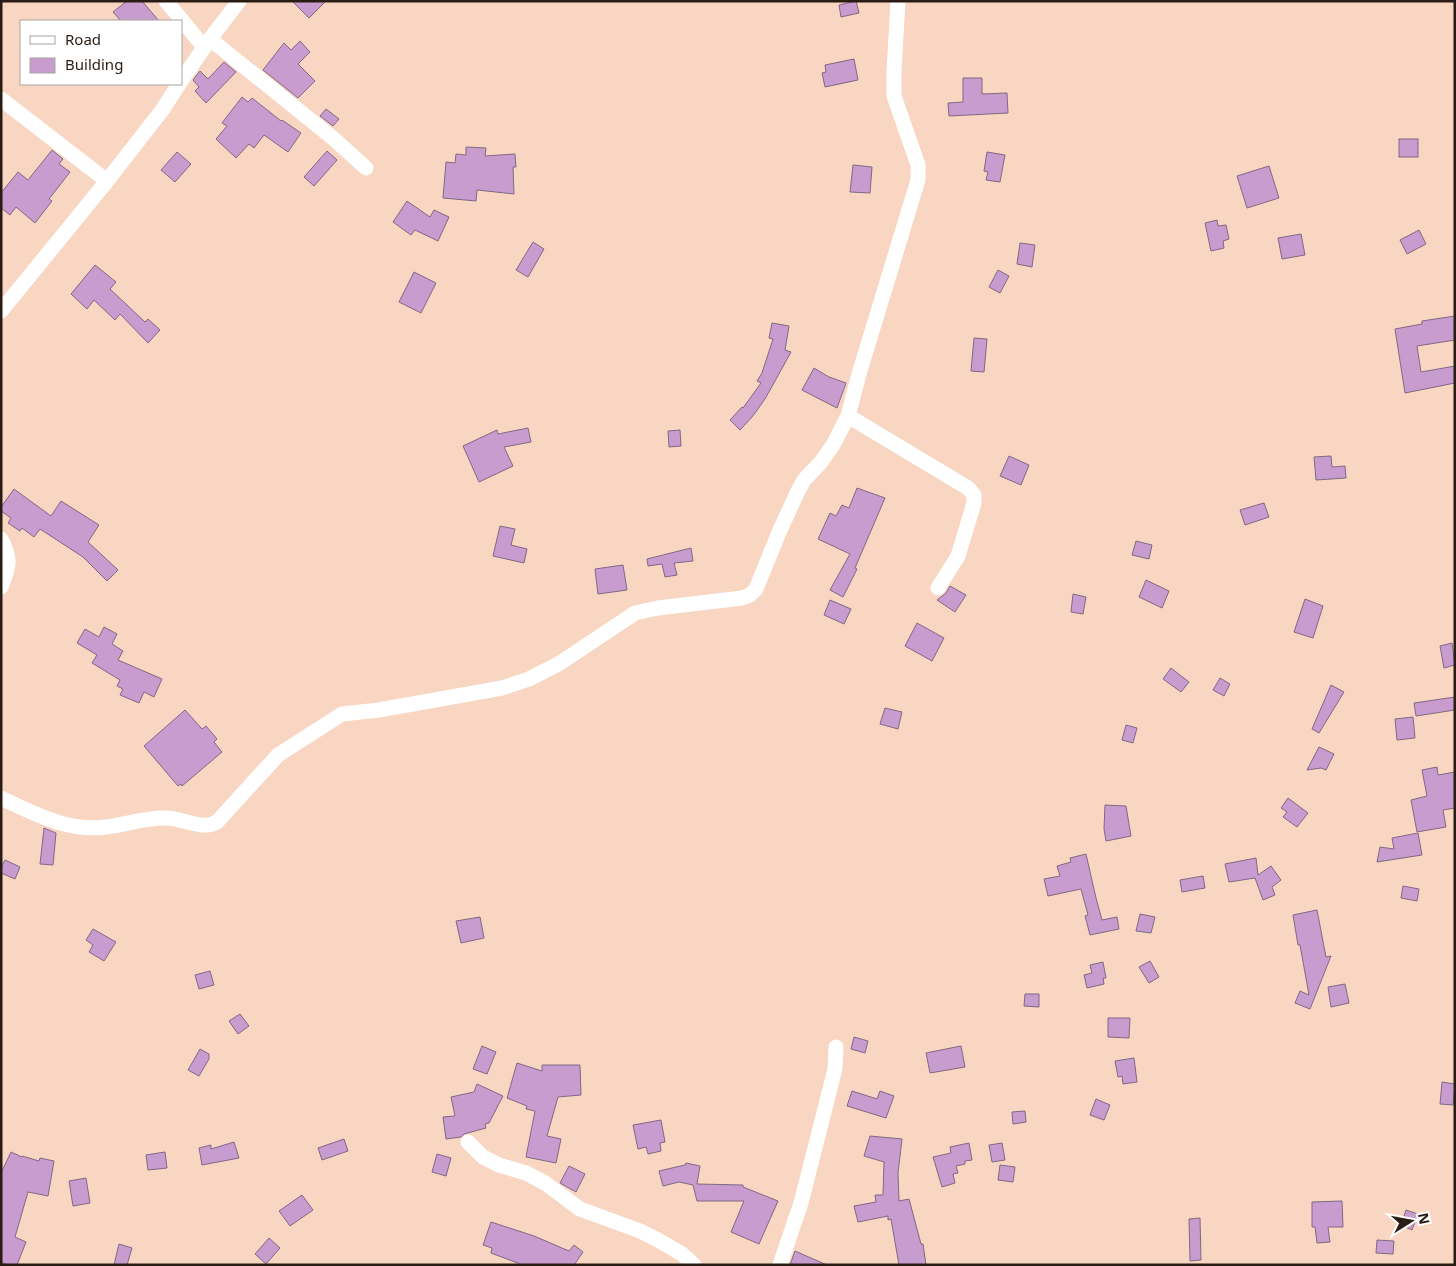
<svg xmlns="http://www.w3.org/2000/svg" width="1456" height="1266" viewBox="0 0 1456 1266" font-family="'Noto Sans',sans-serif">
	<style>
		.building { fill: #c99cd0; stroke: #7f6982 }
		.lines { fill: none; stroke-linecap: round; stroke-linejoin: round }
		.minor { stroke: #fff; stroke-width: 15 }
	</style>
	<rect width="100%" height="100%" fill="#f8d6c1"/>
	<g class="building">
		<polygon points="127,1 142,1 159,21 121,21 113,12"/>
		<polygon points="292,1 326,1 309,18"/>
		<polygon points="856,1 859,13 841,17 839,5"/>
		<polygon points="300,41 310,52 298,64 315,81 298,98 263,70 284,43 291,50"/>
		<polygon points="854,59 858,80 825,87 822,73 826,72 825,65"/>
		<polygon points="224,62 236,72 206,103 195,91 199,87 193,80 200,71 208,79"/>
		<polygon points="963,78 982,78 982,94 1007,93 1008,113 949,116 948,103 963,102"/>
		<polygon points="242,97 248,102 252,98 281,121 282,120 301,133 288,152 264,135 254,148 249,144 236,158 216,139 227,126 222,123"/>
		<polygon points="326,109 339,119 333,126 320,116"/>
		<rect x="1399" y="139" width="19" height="18"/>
		<polygon points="466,147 486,148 485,156 515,154 516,167 513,167 514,194 477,190 476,201 443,198 446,162 455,163 456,154 466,155"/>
		<polygon points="52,150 63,159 59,164 70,172 49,199 52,201 35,223 16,207 10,215 1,208 1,193 18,172 28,180"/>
		<polygon points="327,151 337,160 314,186 304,177"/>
		<polygon points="177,152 191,164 175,182 161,170"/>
		<polygon points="987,152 1005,155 1000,182 986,180 988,172 984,171"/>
		<polygon points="853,165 872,167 870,193 850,192"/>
		<polygon points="1269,166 1279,198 1247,208 1237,176"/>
		<polygon points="407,201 430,217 434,210 449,217 438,241 415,230 411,235 393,222"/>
		<polygon points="1217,220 1218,226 1226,225 1229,239 1223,241 1224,248 1211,251 1205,223"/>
		<polygon points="1419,230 1426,244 1407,254 1400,240"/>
		<polygon points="1301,234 1305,255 1282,259 1278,238"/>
		<polygon points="533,242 544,249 528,277 516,270"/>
		<polygon points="1020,243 1035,245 1032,267 1017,264"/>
		<polygon points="95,265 116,282 110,289 145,322 148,319 160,330 148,343 120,314 115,320 94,300 87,309 71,294"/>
		<polygon points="998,270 1009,276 1000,293 989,287"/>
		<polygon points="414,272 436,283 421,313 399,302"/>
		<polygon points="1455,316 1455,340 1417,346 1421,372 1455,366 1455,383 1405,393 1395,329 1422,324 1422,321"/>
		<polygon points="772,323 789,326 785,350 791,352 765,399 752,417 740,430 730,420 742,407 743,408 761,383 757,381 762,373 773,339 769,338"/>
		<polygon points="974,338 987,339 984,372 971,371"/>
		<polygon points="814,368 829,377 846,383 837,408 802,390"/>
		<polygon points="528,428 531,442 504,447 513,466 479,482 463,446 497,430 498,434"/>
		<polygon points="680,430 681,446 669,447 668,431"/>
		<polygon points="1009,456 1029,465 1021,485 1000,476"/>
		<polygon points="1331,456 1332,467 1345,466 1346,478 1316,480 1314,457"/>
		<polygon points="857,488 885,498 855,568 857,569 843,597 830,590 850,554 818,539 830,513 836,516 842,505 849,508"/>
		<polygon points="14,489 51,516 61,501 99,525 88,542 118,570 107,581 83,557 40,529 34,537 22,528 20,531 8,523 11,518 1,511 1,507"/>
		<polygon points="1264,503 1269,517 1245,525 1240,510"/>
		<polygon points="500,526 515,529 511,545 527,549 524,563 493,556"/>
		<polygon points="1136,541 1152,545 1149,559 1132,555"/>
		<polygon points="691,548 693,561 674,563 677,575 665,577 662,564 648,566 647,559"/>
		<polygon points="623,565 627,590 598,594 595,569"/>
		<polygon points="1146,580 1169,591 1162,608 1139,597"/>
		<polygon points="950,586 966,595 955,612 937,600 946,593"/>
		<polygon points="1073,594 1086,597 1083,614 1071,612"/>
		<polygon points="1305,599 1323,606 1313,638 1294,632"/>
		<polygon points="830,600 851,609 844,624 824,615"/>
		<polygon points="917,623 944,638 932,661 905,646"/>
		<polygon points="104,627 117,634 112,644 123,651 118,660 162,679 154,697 144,692 139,703 120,695 123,689 117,686 120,680 92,663 97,655 77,643 85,629 99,637"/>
		<polygon points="1452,643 1455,665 1444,668 1440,646"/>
		<polygon points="1171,668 1189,682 1181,692 1163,679"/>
		<polygon points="1220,678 1230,684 1224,696 1213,690"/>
		<polygon points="1331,685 1344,692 1319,733 1312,729"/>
		<polygon points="1455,697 1455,710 1416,716 1414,703"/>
		<polygon points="885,708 902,712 898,729 880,724"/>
		<polygon points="185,710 202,729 206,726 217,739 214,742 222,752 182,786 181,784 178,786 144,746"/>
		<polygon points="1413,717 1415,738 1397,740 1395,719"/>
		<polygon points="1126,725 1137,728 1133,743 1122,740"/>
		<polygon points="1319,747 1334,754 1326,770 1321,768 1307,770"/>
		<polygon points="1437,767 1438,775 1455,772 1455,808 1443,810 1446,827 1417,832 1411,800 1427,796 1422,770"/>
		<polygon points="1288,798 1308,813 1297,827 1283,817 1287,812 1281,808"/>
		<polygon points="1105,805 1126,806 1131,836 1106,841 1104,829"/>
		<polygon points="44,828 56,833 53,865 40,864"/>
		<polygon points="1418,833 1422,855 1377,862 1380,847 1394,849 1392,838"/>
		<polygon points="1086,854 1096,898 1102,920 1117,917 1119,929 1090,935 1085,916 1088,915 1081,889 1048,896 1044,879 1060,876 1057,866 1071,862 1070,858"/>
		<polygon points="1256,858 1258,875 1271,866 1281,880 1272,887 1275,895 1263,900 1255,878 1229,882 1225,864"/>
		<polygon points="5,860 20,867 15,879 1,873 1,867"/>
		<polygon points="1203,876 1205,888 1182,892 1180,880"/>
		<polygon points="1403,886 1419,889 1417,901 1401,898"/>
		<polygon points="1317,910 1326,957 1331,956 1310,1009 1295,1003 1300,991 1309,995 1300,945 1298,945 1293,915"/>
		<polygon points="1140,914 1155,917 1151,933 1136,931"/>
		<polygon points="480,917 484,938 461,943 456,921"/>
		<polygon points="93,929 116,942 104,961 89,952 93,945 86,940"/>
		<polygon points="1150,961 1159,977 1149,983 1139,967"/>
		<polygon points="1103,962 1106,978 1103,978 1104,984 1087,988 1084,975 1092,973 1090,965"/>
		<polygon points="210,971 214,985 199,989 195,975"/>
		<polygon points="1345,984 1349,1003 1331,1007 1328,987"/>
		<polygon points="1025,994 1039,994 1039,1007 1024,1006"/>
		<polygon points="240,1014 249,1026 238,1034 229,1021"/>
		<polygon points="1108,1018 1130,1018 1129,1038 1108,1037"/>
		<polygon points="854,1037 868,1041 865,1053 851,1049"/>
		<polygon points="482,1046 496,1052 487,1074 473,1069"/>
		<polygon points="961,1046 965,1067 930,1073 926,1053"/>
		<polygon points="200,1049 209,1054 209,1059 199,1076 188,1070"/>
		<polygon points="1134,1058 1137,1082 1123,1084 1122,1076 1118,1077 1115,1061"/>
		<polygon points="517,1063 542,1071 542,1065 580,1065 581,1095 558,1097 547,1136 561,1139 556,1163 526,1157 535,1111 526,1109 527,1106 507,1098"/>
		<polygon points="1442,1082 1455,1084 1453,1105 1440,1104"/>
		<polygon points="477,1084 503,1096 489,1123 485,1124 486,1128 464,1134 461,1137 446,1139 443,1117 455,1116 451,1097 474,1092"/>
		<polygon points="852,1091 877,1099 880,1091 894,1096 886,1118 847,1106"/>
		<polygon points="1096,1099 1110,1105 1104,1120 1090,1115"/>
		<polygon points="1025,1111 1026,1122 1013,1124 1012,1112"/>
		<polygon points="661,1120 665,1142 660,1143 661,1151 648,1154 646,1147 638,1149 633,1125"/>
		<polygon points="870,1136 902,1139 898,1173 899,1201 909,1199 921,1244 923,1244 926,1265 899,1265 891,1219 888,1220 888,1216 858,1222 854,1206 876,1202 875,1195 883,1195 884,1162 864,1156"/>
		<polygon points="344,1139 348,1151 322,1160 318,1148"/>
		<polygon points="234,1142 239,1158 202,1165 199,1148 211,1145 211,1149"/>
		<polygon points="969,1143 972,1160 965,1161 965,1164 956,1166 958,1173 953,1174 955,1183 942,1187 933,1157 951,1153 950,1147"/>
		<polygon points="1002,1143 1005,1160 992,1162 989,1145"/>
		<polygon points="11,1152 22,1157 22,1156 39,1161 40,1158 54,1161 48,1196 28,1192 15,1237 26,1242 17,1265 8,1265 1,1262 1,1173"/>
		<polygon points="165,1152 167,1168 148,1170 146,1155"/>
		<polygon points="437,1154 451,1158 446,1176 432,1172"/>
		<polygon points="686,1163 700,1166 697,1184 743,1185 743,1187 778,1201 759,1244 731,1232 744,1201 697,1201 693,1185 679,1182 663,1186 659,1171 685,1165"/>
		<polygon points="1000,1165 1015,1167 1013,1182 998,1180"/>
		<polygon points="569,1166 585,1174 576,1192 560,1183"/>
		<polygon points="86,1178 90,1203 73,1206 69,1181"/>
		<polygon points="302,1195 313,1210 290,1226 279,1211"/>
		<polygon points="1342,1201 1343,1227 1328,1227 1330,1242 1317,1243 1315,1227 1312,1227 1312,1202"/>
		<polygon points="1406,1210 1418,1214 1412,1230 1401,1225"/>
		<polygon points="1200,1218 1201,1260 1190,1261 1189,1219"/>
		<polygon points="491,1222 534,1236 569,1251 574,1245 583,1252 574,1265 523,1265 491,1253 492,1248 483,1245"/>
		<polygon points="269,1238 280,1248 266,1264 255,1254"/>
		<polygon points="1377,1240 1394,1241 1393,1254 1376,1253"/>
		<polygon points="119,1244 132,1248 127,1265 114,1265"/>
		<polygon points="795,1251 827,1265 790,1265"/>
	</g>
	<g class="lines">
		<g class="minor">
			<polyline points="166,1 204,47"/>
			<polyline points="210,39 334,139 366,168"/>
			<polyline points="181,81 210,39 239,1"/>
			<polyline points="1,99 107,181"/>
			<polyline points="1,311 107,181 163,109 179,84"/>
			<polyline points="848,416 968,488 974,495 974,503 958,556 938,588"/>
			<path d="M1,539C12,560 9,566 1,587"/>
			<path d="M1,798C35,814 68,832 106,827C126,825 146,817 166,818C183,818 203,831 217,822L278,755L342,714L379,710L502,688L529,679L560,663L635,613L658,608L742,598L750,595L756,589L780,530L798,491L804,480L821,462L833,445L848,416L859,374L918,180V165L894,96V72L898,1"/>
			<polyline points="468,1142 483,1157 499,1165 526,1173 545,1183 580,1209 640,1231 658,1240 682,1254 694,1265"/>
			<polyline points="780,1265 801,1203 835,1069 836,1047"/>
		</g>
	</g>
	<rect width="1456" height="1266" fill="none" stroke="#281c14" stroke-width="5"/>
	<rect x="20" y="20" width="162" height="65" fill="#ffffff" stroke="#a9a4a1"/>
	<rect x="30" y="36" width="25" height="8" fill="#ffffff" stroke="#a9a4a1"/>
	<text x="65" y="45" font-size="15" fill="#281c14">Road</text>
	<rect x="30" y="58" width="25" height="15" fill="#c99cd0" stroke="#a9a4a1"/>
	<text x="65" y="70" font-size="15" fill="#281c14">Building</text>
	<g transform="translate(1411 1221) rotate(79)" stroke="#ffffff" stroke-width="4" paint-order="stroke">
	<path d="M0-4L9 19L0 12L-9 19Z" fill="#281c14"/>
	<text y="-8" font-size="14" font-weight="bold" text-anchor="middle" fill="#281c14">N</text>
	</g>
</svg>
